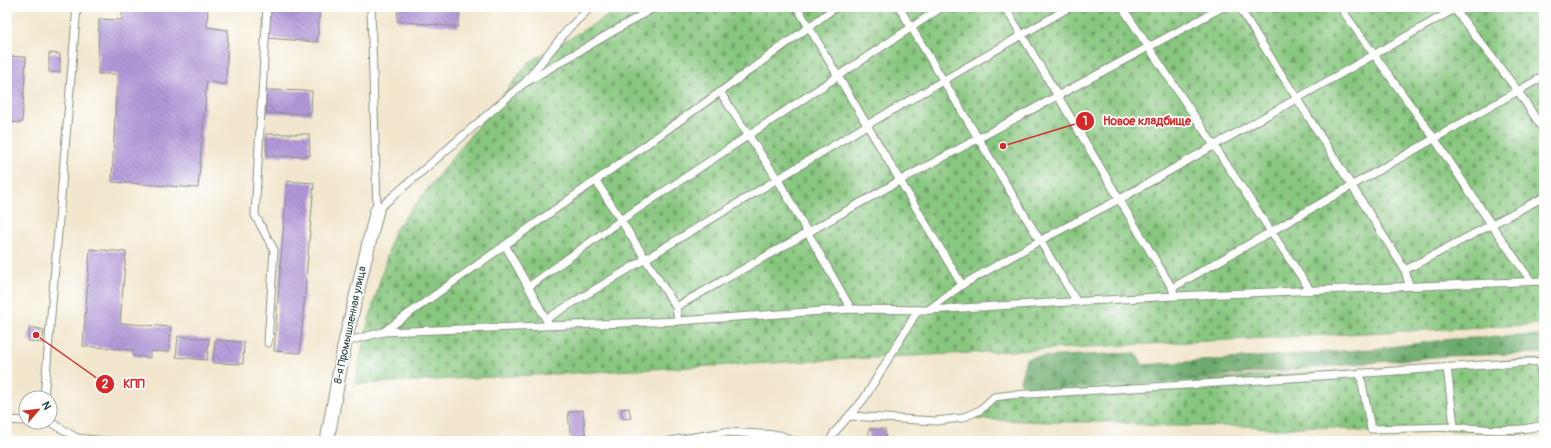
<svg xmlns="http://www.w3.org/2000/svg" width="1551" height="448" viewBox="0 0 1551 448" font-family="Pangolin,sans-serif">
	<style>
		.forest { fill: url(#forest-firs); stroke: #467451 }
		.cemetery { fill: url(#cemetery-stones); stroke: #54825a }
		.building { fill: url(#building-back-hatch) }
		.lines { fill: none; stroke-linecap: round; stroke-linejoin: round }
		.lane-casing { stroke: #889281; stroke-width: 9 }
		.street-casing { stroke: #889281; stroke-width: 15 }
		.lane { stroke: #fff; stroke-width: 7 }
		.street { stroke: #fff; stroke-width: 13 }
		.labels { text-anchor: middle; dominant-baseline: central; stroke-width: 3.5; stroke-linejoin: round; paint-order: stroke }
		.street-label { font-size: 11px; fill: #1f3d34; stroke: #fff }
		.leader { fill: none; stroke: #d62828; stroke-width: 1.5 }
		.callout-dot { fill: #d62828; stroke: #fff; stroke-width: 1.5 }
		.mark-label { font-size: 12px; text-anchor: middle; font-weight: bold; fill: #fff }
		.callout-label { font-size: 12px; text-anchor: middle; font-weight: bold; fill: #d62828; stroke: #fff; stroke-width: 3.5; stroke-linejoin: round; paint-order: stroke }
	</style>
	<defs>
		<pattern id="forest-firs" width="22" height="20" patternUnits="userSpaceOnUse"><rect width="22" height="20" fill="#6eac6e"/><path d="M5 1l3.5 6h-7zM16 11l3.5 6h-7z" fill="#5a8d5b"/></pattern>
		<pattern id="cemetery-stones" width="16" height="16" patternUnits="userSpaceOnUse"><rect width="16" height="16" fill="#88c77f"/><path d="M2 7V4a2 2 0 0 1 4 0v3zM10 15v-3a2 2 0 0 1 4 0v3z" fill="#6fa369"/></pattern>
		<pattern id="building-back-hatch" width="6" height="6" patternUnits="userSpaceOnUse"><rect width="6" height="6" fill="#b298d9"/><path d="M-1 5l2 2M0 0l6 6M5-1l2 2" fill="none" stroke="#907db1"/></pattern>
	</defs>
	<rect width="100%" height="100%" fill="#fff"/>
	<filter id="ink" filterUnits="userSpaceOnUse"><feTurbulence type="fractalNoise" baseFrequency=".025" numOctaves="2"/><feDisplacementMap in="SourceGraphic" scale="8" xChannelSelector="R" yChannelSelector="G"/><feConvolveMatrix kernelMatrix="1 2 1 2 8 2 1 2 1" color-interpolation-filters="sRGB"/></filter>
	<filter id="wash" filterUnits="userSpaceOnUse"><feTurbulence type="fractalNoise" baseFrequency=".012" numOctaves="4" result="noise"/><feDisplacementMap in="SourceGraphic" scale="16" xChannelSelector="R" yChannelSelector="G"/><feGaussianBlur stdDeviation="0.9" result="paint"/><feColorMatrix in="noise" values="0 0 0 0 0 0 0 0 0 0 0 0 0 0 0 0 0 1.4 0 .05"/><feComposite in="paint" operator="in"/></filter>
	<g filter="url(#wash)">
		<rect width="100%" height="100%" fill="#f2e7ce"/>
		<polygon class="forest" points="1544,335 1544,353 1446,356 1027,393 1020,381 1026,359 1036,357 1135,353 1143,365 1373,349 1453,339"/>
		<g class="cemetery">
			<polygon points="623,7 1544,7 1544,324 355,384 365,334 394,231 529,62"/>
			<polygon points="1544,359 1544,430 1520,434 1452,430 1369,432 1315,426 1276,429 1250,426 1155,426 1117,422 1049,422 976,419 1000,391"/>
		</g>
		<g id="blocks">
			<g class="building">
				<polygon points="7,7 12,7 11,20 7,19"/>
				<polygon points="122,7 208,7 207,27 228,30 226,85 207,81 198,188 112,182 117,74 98,74 99,19 122,20"/>
				<polygon points="269,7 320,7 317,42 266,38"/>
				<polygon points="398,7 460,7 458,27 397,21"/>
				<polygon points="49,53 60,54 60,72 49,72"/>
				<polygon points="7,56 26,57 22,123 7,122"/>
				<polygon points="266,90 312,91 311,114 266,113"/>
				<polygon points="266,134 309,134 310,156 267,156"/>
				<polygon points="287,181 314,183 300,353 274,351"/>
				<polygon points="90,249 126,252 120,323 171,327 169,352 150,351 150,358 133,356 133,350 83,346"/>
				<polygon points="30,327 44,330 42,343 28,341"/>
				<polygon points="178,336 209,339 207,360 176,357"/>
				<polygon points="215,340 244,342 243,364 213,363"/>
				<polygon points="629,408 631,418 623,419 621,409"/>
				<polygon points="583,410 586,441 571,441 568,412"/>
				<polygon points="869,429 885,429 886,441 869,441"/>
			</g>
		</g>
	</g>
	<g filter="url(#ink)">
		<use href="#blocks" fill-opacity="0" stroke="#889281" stroke-width="1"/>
		<g class="lines">
			<g class="lane-casing">
				<g id="lane">
					<polyline points="267,7 255,215 274,250 268,343"/>
					<polyline points="371,7 377,210"/>
					<polyline points="797,7 962,285"/>
					<polyline points="899,7 1077,302"/>
					<polyline points="1005,7 1172,288"/>
					<polyline points="1122,7 1310,290"/>
					<polyline points="1239,7 1405,270"/>
					<polyline points="1340,7 1434,138 1491,224 1531,281"/>
					<polyline points="1453,7 1518,91 1544,131"/>
					<polyline points="526,81 569,28 591,7"/>
					<polyline points="720,92 778,180 851,309"/>
					<polyline points="596,181 676,307"/>
					<polyline points="377,210 523,84 655,7"/>
					<polyline points="505,245 546,319"/>
					<polyline points="1409,285 1405,270 1544,197"/>
					<polyline points="528,287 621,220 942,7"/>
					<polyline points="1175,296 1172,288 1544,76"/>
					<polyline points="928,310 962,285 1041,240 1120,199 1458,7"/>
					<polyline points="678,321 676,307 899,181 1223,7"/>
					<polyline points="549,324 546,319 867,125 1070,7"/>
					<polyline points="383,332 720,92 836,7"/>
					<polyline points="345,342 383,332 678,321 851,309 928,310 1175,296 1544,281"/>
					<polyline points="1540,361 1544,404"/>
					<path d="M1447,367L1454,427C1484,429 1514,433 1544,425"/>
					<polyline points="1360,373 1371,429 1454,427"/>
					<polyline points="44,398 77,7"/>
					<polyline points="50,416 52,423 77,438 105,441"/>
					<polyline points="849,416 936,421 962,418 980,410 994,397 1010,395 1186,385 1544,361"/>
					<polyline points="7,420 26,421"/>
					<polyline points="42,422 52,423"/>
					<polyline points="670,441 725,432 780,435 793,441"/>
					<polyline points="830,441 834,433 864,399 918,310"/>
				</g>
			</g>
			<g class="street-casing">
				<polyline id="street" points="327,441 345,342 377,210"/>
			</g>
			<use href="#lane" class="lane"/>
			<use href="#street" class="street"/>
		</g>
	</g>
	<g class="labels">
		<g class="street-label">
			<text transform="translate(350 325) rotate(-78)">8-я Промышленная улица</text>
		</g>
	</g>
	<path class="leader" d="M1003 146L1085 121M36 335L105 384"/>
	<g class="callout-dot">
		<circle cx="1003" cy="146" r="4"/>
		<circle cx="36" cy="335" r="4"/>
		<circle cx="1085" cy="121" r="10"/>
		<circle cx="105" cy="384" r="10"/>
	</g>
	<g class="mark-label">
		<text x="1085" y="125">1</text>
		<text x="105" y="388">2</text>
	</g>
	<g class="callout-label">
		<text x="1147" y="125">Новое кладбище</text>
		<text x="134" y="388">КПП</text>
	</g>
	<rect width="1551" height="448" fill="none" stroke="#fff" stroke-width="24"/>
	<g transform="translate(38 410) rotate(62)"><circle r="19" fill="#ffffff" stroke="#a5b1ae"/>
	<path d="M0-3L7 15L0 10L-7 15Z" fill="#c8321e"/>
	<text y="-6" font-size="11" font-weight="bold" text-anchor="middle" fill="#1f3d34">N</text>
	</g>
</svg>
